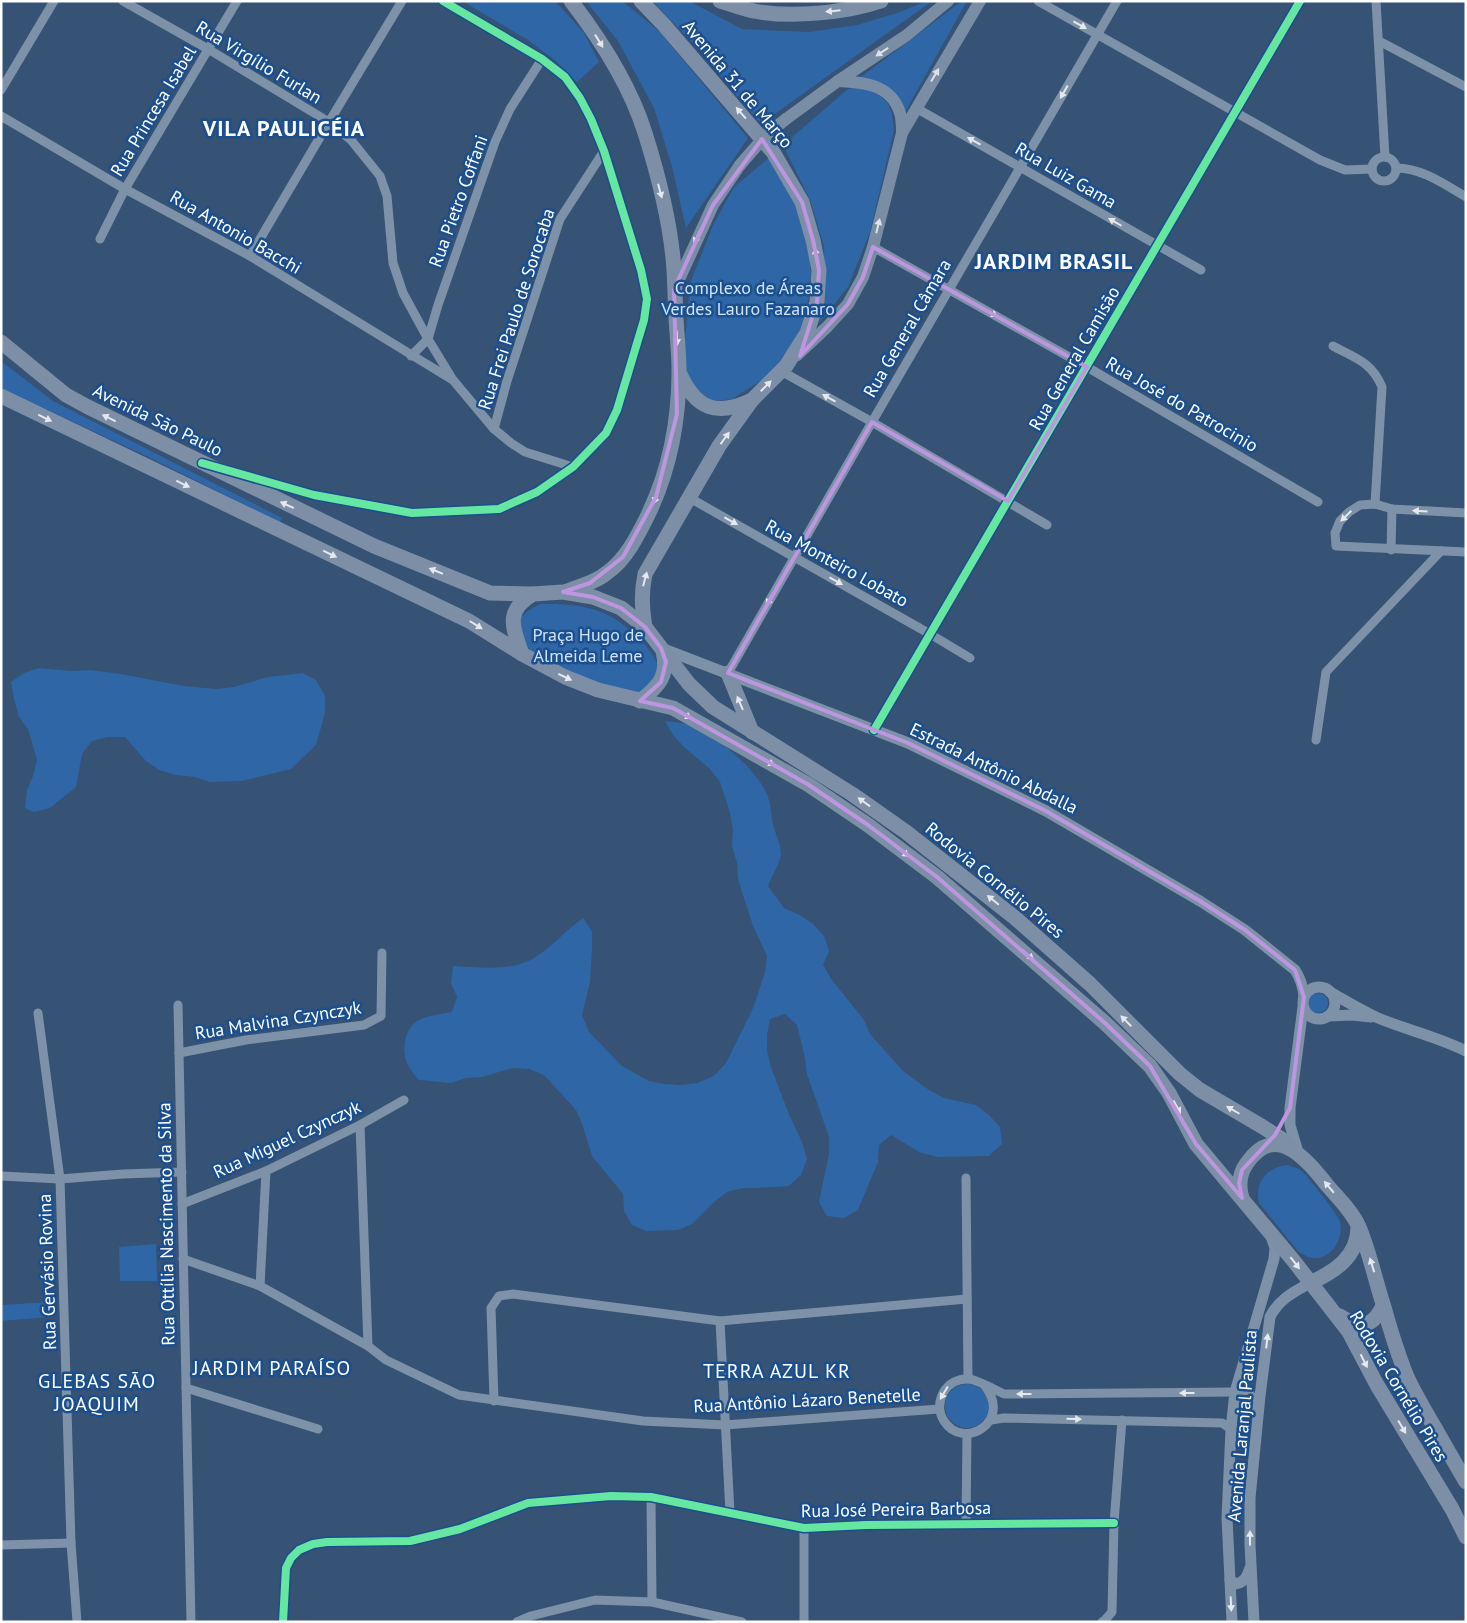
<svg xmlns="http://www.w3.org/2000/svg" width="1467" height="1623" viewBox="0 0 1467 1623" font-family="'PT Sans',sans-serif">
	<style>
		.green { fill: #2f66a5 }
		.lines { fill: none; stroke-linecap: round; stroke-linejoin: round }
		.minor { stroke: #7d92a8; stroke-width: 9 }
		.tertiary { stroke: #7d92a8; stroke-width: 11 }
		.secondary { stroke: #798da4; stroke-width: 12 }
		.primary { stroke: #7d8ea7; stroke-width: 15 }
		.secondary-bridge { stroke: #798da4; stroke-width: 12 }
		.cycleway-casing { stroke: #1b4f8f; stroke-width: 11 }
		.cycleway { stroke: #66e7a1; stroke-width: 8 }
		.oneway { fill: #e5e8ed }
		.oneway2 { fill: #e5e9ee }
		.oneway3 { fill: #dee2e8 }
		.marked { fill: none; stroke: #bd96df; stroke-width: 4; stroke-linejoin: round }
		.labels { text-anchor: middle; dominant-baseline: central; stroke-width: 5; stroke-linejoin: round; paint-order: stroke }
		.street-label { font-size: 18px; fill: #fff; stroke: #1b4f8f }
		.park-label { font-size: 18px; fill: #cfe3fa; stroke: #1b4f8f }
		.quarter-label { font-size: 20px; letter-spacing: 1px; fill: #fff; stroke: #1b4f8f }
		.district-label { font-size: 22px; font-weight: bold; letter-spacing: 1px; fill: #fff; stroke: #1b4f8f }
	</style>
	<rect width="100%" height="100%" fill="#365274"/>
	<g class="green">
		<polygon points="462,1 555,1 584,33 599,62 577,82 556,61 528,40"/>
		<polygon points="586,1 622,1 660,32 748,138 686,228 672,167 654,108 618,41"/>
		<polygon points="652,1 689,1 742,29 809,32 857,25 897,13 927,1 932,1 761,124 693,43"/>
		<polygon points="962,1 967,1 905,112 861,77"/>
		<path d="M859,87C886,95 892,102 894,130L870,232L848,287L819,323L825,300L824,246L810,200L783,145L848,89Z"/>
		<polygon points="770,157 799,211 809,247 811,275 808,301 801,331 780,361 761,381 732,399 716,401 705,399 692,390 683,364 690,283 713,225 734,187"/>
		<polygon points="1,361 53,401 282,518 280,522 144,455 1,388"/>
		<path d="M540,604C588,603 614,610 646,646C652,653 660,664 657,674C655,680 647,687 644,693C639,693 633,695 628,694C608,692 589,681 571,673C553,664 527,655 520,635C515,618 526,611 540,604Z"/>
		<polygon points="39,668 72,671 90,670 121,674 184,686 216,689 234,687 268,677 303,673 316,680 325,696 325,713 316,745 291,769 242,781 210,782 195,777 176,775 159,770 146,761 125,737 108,737 92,741 82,754 76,787 50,808 34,812 25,808 27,790 33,776 37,760 28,729 19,717 14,699 11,682 24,673"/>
		<path d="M665,721C676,722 685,723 695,727C719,737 757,771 767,794C771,804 771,814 773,824C775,834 781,844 781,854C781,861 771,878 768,886L784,908L800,915L813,924L824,936L829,951L823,965L832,980L864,1020L870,1034L903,1071L929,1090L944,1098L976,1105L989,1115L1000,1127L1002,1144L989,1156L938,1157L921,1153L891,1135L879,1145L878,1162L858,1210L844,1218L827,1216L819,1202L829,1154V1137L807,1074L805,1058L797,1025L785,1014L770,1019L767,1035V1051L771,1067L788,1112L802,1142L807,1159L801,1175L789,1186L758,1188H742L727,1192L714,1202L692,1224L678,1230L646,1231L632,1225L624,1211L623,1194L592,1156L582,1124L576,1110L544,1075L529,1069L513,1068L482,1077L466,1078L451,1083L419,1080C414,1075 408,1067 406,1060C402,1046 405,1026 421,1019C430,1015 442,1014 452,1012L457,997L451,983L453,966C479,967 511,972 534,958C552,947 566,930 583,918L592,931V950L590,982L582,1015L589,1032L622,1066L649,1081L664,1084L680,1085L697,1083L714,1076L726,1063L754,1006L765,972L767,956L753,926L738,879L737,863L732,846L733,830L730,813L720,782L710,769L684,747L673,735Z"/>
		<circle cx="1318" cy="1003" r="10"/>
		<path d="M1286,1165C1292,1166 1298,1168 1303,1172C1309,1179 1339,1215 1340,1222C1344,1238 1332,1259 1314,1258C1308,1258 1302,1254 1297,1250L1259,1203C1254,1183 1266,1168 1286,1165Z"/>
		<polygon points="156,1244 157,1281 120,1281 119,1247"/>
		<polygon points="50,1302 50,1317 1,1321 1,1305"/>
		<circle cx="967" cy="1406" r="22"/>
	</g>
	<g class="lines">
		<g class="minor">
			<polyline points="123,1 208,49 329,122 351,140 380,176 387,196 393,263 403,293 428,339 453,380 494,429 511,443 525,452 573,467"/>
			<polyline points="1038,1 1320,160 1345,170 1372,169"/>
			<polyline points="1376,1 1385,157"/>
			<polyline points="1379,41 1466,87"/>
			<polyline points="1,90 54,1"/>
			<polyline points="916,108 1201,270"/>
			<polyline points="1,116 125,189 250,256 451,379"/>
			<circle cx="1384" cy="169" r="12"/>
			<path d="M1396,168C1422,168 1444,184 1466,197"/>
			<polyline points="100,239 125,189 237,1"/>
			<polyline points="873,247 1087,367 1318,502"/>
			<polyline points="250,256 329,122 402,1"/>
			<path d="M1333,346C1355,358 1372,362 1382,387L1375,504"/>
			<polyline points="411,356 428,339 438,305 495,142 510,109 542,59"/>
			<polyline points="781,371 872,422 1047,525"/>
			<polyline points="494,429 507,381 560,219 604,151"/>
			<polyline points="236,473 314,495 412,513 499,509 537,492 573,467 606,433 617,410 644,320 647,299 641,270 604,151 591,119 580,98 565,77 542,59 443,1"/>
			<polyline points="688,497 930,634 970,658"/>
			<polyline points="1466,513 1392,509 1375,504 1360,505 1349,512 1340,521 1335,533 1336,546 1466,552"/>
			<polyline points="1391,550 1392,509"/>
			<polyline points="728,673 872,422 1117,1"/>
			<polyline points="874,730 1300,1"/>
			<polyline points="1316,740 1326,672 1441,551"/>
			<polyline points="178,1005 191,1622"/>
			<polyline points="38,1013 60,1179 71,1543 77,1622"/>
			<polyline points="179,1053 246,1040 364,1025 381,1016 382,953"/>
			<polyline points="360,1125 368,1346"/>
			<polyline points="1,1176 60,1179 123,1174 182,1172"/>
			<polyline points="966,1178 968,1379"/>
			<polyline points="182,1204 266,1171 360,1125 404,1100"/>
			<polyline points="183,1259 260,1286 368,1346 386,1360 459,1395 643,1421 725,1425 939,1409"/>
			<polyline points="260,1286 266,1171"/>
			<polyline points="720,1321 730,1513"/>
			<path d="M985,1386C1013,1422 963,1451 944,1421C932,1403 946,1377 969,1379C978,1380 995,1390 1004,1394L1235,1392"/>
			<polyline points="186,1388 318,1429"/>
			<polyline points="494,1401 491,1308 499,1296 513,1294 720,1321 967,1299"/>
			<polyline points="991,1420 1004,1418 1222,1423 1231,1429"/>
			<polyline points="651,1497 652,1602"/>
			<polyline points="966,1523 967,1434"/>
			<polyline points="804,1528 804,1622"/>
			<polyline points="1,1545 71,1543"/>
			<polyline points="283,1622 286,1568 291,1558 299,1550 313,1544 327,1542 410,1541 460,1529 528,1503 611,1496 651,1497 804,1528 866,1525 1114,1523"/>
			<polyline points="517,1622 531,1616 595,1600 652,1602 742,1622"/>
			<polyline points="1102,1622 1105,1620 1112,1612 1114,1523 1122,1420"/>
		</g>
		<g class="tertiary">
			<path d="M661,648L908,743L1046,811L1200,901L1245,930L1295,970C1301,979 1303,987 1304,997"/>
			<circle cx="1319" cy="1003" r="16"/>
			<path d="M1330,992C1346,1001 1362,1011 1378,1018C1407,1030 1438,1037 1466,1051"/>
			<polyline points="1328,1016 1352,1015 1371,1017"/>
			<polyline points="1298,1152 1290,1125 1290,1108 1303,1007"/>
			<polyline points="1235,1392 1248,1393 1252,1399 1256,1412"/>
			<path d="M1230,1580L1236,1584C1245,1582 1247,1576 1250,1568"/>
			<polyline points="1232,1622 1227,1518 1231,1429 1235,1392 1274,1259 1275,1248 1271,1236"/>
			<path d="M1254,1622L1250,1545V1498L1260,1396L1270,1317C1279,1299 1294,1292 1310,1283"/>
		</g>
		<g class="secondary">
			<path d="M838,81C863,82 891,84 900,113C902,119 902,127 902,133"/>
			<polyline points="786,119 838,81 907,35 948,1"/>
			<polyline points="676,286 713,205 740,165"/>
			<polyline points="797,355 827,327 848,304 863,277 873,247 902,133 980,1"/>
		</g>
		<g class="primary">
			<path d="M641,1L664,25L773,152L802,202L813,240L819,270L817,302L807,333L786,366L752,400L719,446L645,574C641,593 642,608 645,627"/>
			<path d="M720,1C731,4 742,9 754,11C790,18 846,13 881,1"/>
			<polyline points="1,342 66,395 88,407 374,546 490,593 533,594 563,592 593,597 621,608 645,627 689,684 713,707 852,794 906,832 1014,917 1090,984 1180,1074 1200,1090 1263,1127 1283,1140 1294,1150"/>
			<path d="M680,374C696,409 716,417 752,400"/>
			<polyline points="1,396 469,621 522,654 565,677 598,690 673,708 809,785 868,825 937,877 1105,1023 1150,1066 1169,1093 1196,1144 1293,1260 1349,1332 1377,1385 1452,1509 1466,1537"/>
			<path d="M567,591C581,586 596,582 608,572C626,559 637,537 647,517C669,472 679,421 679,371C679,353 677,336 676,318C675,298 675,278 673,258C669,218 657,171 645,133C630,85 601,40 571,1"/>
			<path d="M522,654C513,628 504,611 533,594"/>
			<polyline points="728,673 752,732"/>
			<path d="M640,701C659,686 669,676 663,651"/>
			<path d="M1242,1198C1238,1185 1239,1174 1247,1163C1276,1121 1307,1160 1327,1185C1338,1198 1352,1211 1359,1227C1370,1253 1375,1280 1384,1307C1390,1329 1397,1351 1405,1372C1411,1387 1420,1402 1428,1416C1441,1438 1453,1460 1466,1482"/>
			<path d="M1310,1283C1334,1272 1358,1257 1358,1227"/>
			<path d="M1340,1316C1359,1328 1372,1329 1383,1306"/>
		</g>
		<polyline class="secondary-bridge" points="740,165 767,134 786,119"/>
		<g class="cycleway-casing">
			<g id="cycleway">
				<polyline points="202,463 314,495 412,513 499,509 537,492 560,476 573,467 606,433 617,410 644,320 647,299 641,270 604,151 591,119 580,98 565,77 542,59 443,1"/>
				<polyline points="874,730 1300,1"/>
				<polyline points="283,1622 286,1568 291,1558 299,1550 313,1544 327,1542 410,1541 460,1529 528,1503 611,1496 651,1497 804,1528 866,1525 1114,1523"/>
			</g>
		</g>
		<use href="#cycleway" class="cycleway"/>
	</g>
	<defs><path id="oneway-solid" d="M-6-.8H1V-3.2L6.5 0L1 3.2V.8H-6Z" transform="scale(1.25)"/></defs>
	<g class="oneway">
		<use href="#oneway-solid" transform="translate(833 11) rotate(174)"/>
		<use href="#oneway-solid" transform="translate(599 41) rotate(58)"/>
		<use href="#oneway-solid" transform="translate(741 113) rotate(-131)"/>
		<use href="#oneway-solid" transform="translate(660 191) rotate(75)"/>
		<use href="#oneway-solid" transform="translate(816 255) rotate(-100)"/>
		<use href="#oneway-solid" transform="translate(677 338) rotate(87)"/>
		<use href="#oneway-solid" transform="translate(766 386) rotate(-45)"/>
		<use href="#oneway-solid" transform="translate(45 418) rotate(26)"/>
		<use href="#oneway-solid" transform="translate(109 418) rotate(-154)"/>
		<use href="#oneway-solid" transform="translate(725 438) rotate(-54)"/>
		<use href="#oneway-solid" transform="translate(183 484) rotate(26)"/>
		<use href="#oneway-solid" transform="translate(656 497) rotate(112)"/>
		<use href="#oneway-solid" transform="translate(287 505) rotate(-155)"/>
		<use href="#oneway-solid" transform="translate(330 554) rotate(26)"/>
		<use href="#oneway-solid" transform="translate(436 571) rotate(-158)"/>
		<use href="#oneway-solid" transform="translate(645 579) rotate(-75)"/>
		<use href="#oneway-solid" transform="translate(476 625) rotate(32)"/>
		<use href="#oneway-solid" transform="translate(565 677) rotate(25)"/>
		<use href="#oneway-solid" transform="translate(740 703) rotate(-113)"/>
		<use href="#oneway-solid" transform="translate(685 715) rotate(29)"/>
		<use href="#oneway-solid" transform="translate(768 762) rotate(29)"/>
		<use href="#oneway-solid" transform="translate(864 802) rotate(-144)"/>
		<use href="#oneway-solid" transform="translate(903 852) rotate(38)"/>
		<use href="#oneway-solid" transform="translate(993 900) rotate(-141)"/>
		<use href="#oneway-solid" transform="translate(1028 955) rotate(41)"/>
		<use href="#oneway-solid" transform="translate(1126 1021) rotate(-135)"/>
		<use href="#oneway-solid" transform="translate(1177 1107) rotate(62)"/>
		<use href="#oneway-solid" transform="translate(1233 1110) rotate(-150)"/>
		<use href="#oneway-solid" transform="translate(1329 1187) rotate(-130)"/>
		<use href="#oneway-solid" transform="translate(1295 1263) rotate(52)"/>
		<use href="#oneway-solid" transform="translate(1372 1265) rotate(-107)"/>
		<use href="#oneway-solid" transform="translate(1364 1361) rotate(63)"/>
		<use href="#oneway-solid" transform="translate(1402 1427) rotate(59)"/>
	</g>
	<g class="oneway2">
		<use href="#oneway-solid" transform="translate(1080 25) rotate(29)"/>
		<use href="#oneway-solid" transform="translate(1064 92) rotate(120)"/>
		<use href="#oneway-solid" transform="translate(974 141) rotate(-151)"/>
		<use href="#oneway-solid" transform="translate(1115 222) rotate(-150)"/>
		<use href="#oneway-solid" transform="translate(991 313) rotate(29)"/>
		<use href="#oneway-solid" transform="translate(829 398) rotate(-151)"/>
		<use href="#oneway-solid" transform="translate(1420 511) rotate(-177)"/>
		<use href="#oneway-solid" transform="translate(1346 516) rotate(136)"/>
		<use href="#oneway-solid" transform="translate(731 521) rotate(29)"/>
		<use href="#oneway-solid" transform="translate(836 581) rotate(29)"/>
		<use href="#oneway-solid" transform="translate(770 599) rotate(120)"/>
		<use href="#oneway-solid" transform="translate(1267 1341) rotate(-83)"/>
		<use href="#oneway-solid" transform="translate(944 1393) rotate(121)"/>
		<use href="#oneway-solid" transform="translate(1187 1393) rotate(180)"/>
		<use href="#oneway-solid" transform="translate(1024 1394) rotate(180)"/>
		<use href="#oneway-solid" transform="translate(1074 1419) rotate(1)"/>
		<use href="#oneway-solid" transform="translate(1250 1538) rotate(-90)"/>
		<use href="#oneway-solid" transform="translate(1231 1604) rotate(87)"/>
	</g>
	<g class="oneway3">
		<use href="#oneway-solid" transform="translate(882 52) rotate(146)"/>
		<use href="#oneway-solid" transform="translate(935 75) rotate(-59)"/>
		<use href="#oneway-solid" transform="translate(878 226) rotate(-76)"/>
		<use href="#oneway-solid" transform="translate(697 237) rotate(115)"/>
	</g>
	<path class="marked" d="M762,139L802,202L813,240L819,270L817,302L800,356L848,304L863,277L873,247L1087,367L1008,501L872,422L728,673L908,743L1046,811L1200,901L1245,930L1295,970L1304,997L1290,1108L1275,1135L1242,1170L1239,1183L1242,1198L1196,1144L1150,1066L1105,1023L937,877L868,825L809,785L673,708L640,701L661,682L666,662L661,648L645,627L621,608L593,597L563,592L590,583L623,557L656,497L677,414L674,289L713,205Z"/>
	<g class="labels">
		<g class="street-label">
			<text transform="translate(259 62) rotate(31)">Rua Virgílio Furlan</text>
			<text transform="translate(738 84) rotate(50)">Avenida 31 de Março</text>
			<text transform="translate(153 111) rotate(-59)">Rua Princesa Isabel</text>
			<text transform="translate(1066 175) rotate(30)">Rua Luiz Gama</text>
			<text transform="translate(458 201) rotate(-70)">Rua Pietro Coffani</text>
			<text transform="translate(236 232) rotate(30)">Rua Antonio Bacchi</text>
			<text transform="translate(516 309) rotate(-72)">Rua Frei Paulo de Sorocaba</text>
			<text transform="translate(907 328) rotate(-60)">Rua General Câmara</text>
			<text transform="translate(1074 358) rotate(-60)">Rua General Camisão</text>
			<text transform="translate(1182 404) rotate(30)">Rua José do Patrocinio</text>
			<text transform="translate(158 420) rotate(26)">Avenida São Paulo</text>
			<text transform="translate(837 563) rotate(29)">Rua Monteiro Lobato</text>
			<text transform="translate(994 768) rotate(26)">Estrada Antônio Abdalla</text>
			<text transform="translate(995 880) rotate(39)">Rodovia Cornélio Pires</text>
			<text transform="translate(278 1020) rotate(-9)">Rua Malvina Czynczyk</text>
			<text transform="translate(287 1139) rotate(-25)">Rua Miguel Czynczyk</text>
			<text transform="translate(166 1224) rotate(-91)">Rua Ottília Nascimento da Silva</text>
			<text transform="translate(47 1272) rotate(-92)">Rua Gervásio Rovina</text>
			<text transform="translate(1399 1386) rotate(59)">Rodovia Cornélio Pires</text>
			<text transform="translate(807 1400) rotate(-3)">Rua Antônio Lázaro Benetelle</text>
			<text transform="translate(1242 1426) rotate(-85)">Avenida Laranjal Paulista</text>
			<text transform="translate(896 1509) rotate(-1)">Rua José Pereira Barbosa</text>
		</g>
		<g class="park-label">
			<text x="748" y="287">Complexo de Áreas<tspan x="748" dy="21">Verdes Lauro Fazanaro</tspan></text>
			<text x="588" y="634">Praça Hugo de<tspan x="588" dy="21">Almeida Leme</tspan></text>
		</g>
		<g class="quarter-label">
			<text x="272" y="1368">JARDIM PARAÍSO</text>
			<text x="777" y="1371">TERRA AZUL KR</text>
			<text x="97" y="1381">GLEBAS SÃO<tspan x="97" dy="23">JOAQUIM</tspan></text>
		</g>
		<g class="district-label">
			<text x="284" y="128">VILA PAULICÉIA</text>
			<text x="1054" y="261">JARDIM BRASIL</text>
		</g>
	</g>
	<rect width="1467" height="1623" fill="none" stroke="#ffffff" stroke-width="5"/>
</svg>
